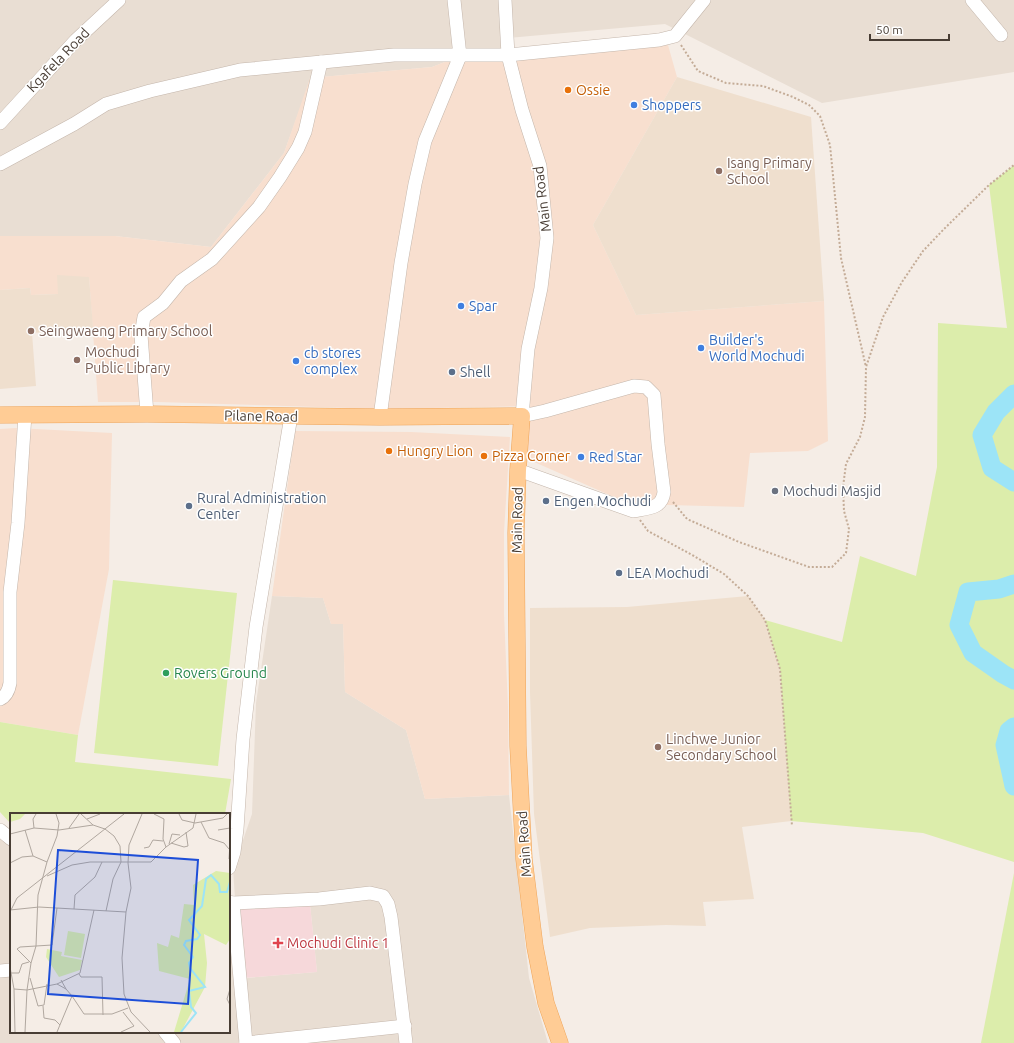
<svg xmlns="http://www.w3.org/2000/svg" width="1014" height="1043" viewBox="0 0 1014 1043" font-family="Ubuntu,sans-serif">
	<style>
		.residential { fill: #e9ded3 }
		.commercial { fill: #f8dfcf }
		.education { fill: #efdfce }
		.medical { fill: #f6d8da }
		.green { fill: #dcedab }
		.lines { fill: none; stroke-linecap: round; stroke-linejoin: round }
		.river { stroke: #9ce4f7; stroke-width: 19 }
		.minor-casing { stroke: #c4b6ab; stroke-width: 14 }
		.major-casing { stroke: #efa55a; stroke-width: 17 }
		.path { stroke: #c4ac97; stroke-width: 2; stroke-dasharray: 2 2; stroke-linecap: butt }
		.minor { stroke: #fff; stroke-width: 13 }
		.major { stroke: #ffcc95; stroke-width: 16 }
		.food-dot { fill: #e8710a; stroke: #fff; stroke-width: 1.5 }
		.shop-dot { fill: #3f7fe0; stroke: #fff; stroke-width: 1.5 }
		.education-dot { fill: #8d6e63; stroke: #fff; stroke-width: 1.5 }
		.service-dot { fill: #5c6f8a; stroke: #fff; stroke-width: 1.5 }
		.worship-dot { fill: #6b7280; stroke: #fff; stroke-width: 1.5 }
		.leisure-dot { fill: #2e9e5b; stroke: #fff; stroke-width: 1.5 }
		.health-dot { fill: #e0444e; stroke: #fff; stroke-width: 1.5 }
		.labels { text-anchor: middle; dominant-baseline: central; stroke-width: 3; stroke-linejoin: round; paint-order: stroke }
		.street-label { font-size: 14px; fill: #483d34; stroke: #fff }
		.food-label { font-size: 14px; fill: #c56008; stroke: #fff; text-anchor: start }
		.shop-label { font-size: 14px; fill: #366cbe; stroke: #fff; text-anchor: start }
		.education-label { font-size: 14px; fill: #785e54; stroke: #fff; text-anchor: start }
		.service-label { font-size: 14px; fill: #4e5e75; stroke: #fff; text-anchor: start }
		.worship-label { font-size: 14px; fill: #5b616d; stroke: #fff; text-anchor: start }
		.leisure-label { font-size: 14px; fill: #27864d; stroke: #fff; text-anchor: start }
		.health-label { font-size: 14px; fill: #be3a42; stroke: #fff; text-anchor: start }
		.inset-river { fill: none; stroke: #9ce4f7; stroke-width: 2 }
		.inset-road { fill: none; stroke: #b0a79f; stroke-width: 1 }
		.view { fill: #1d4ed8; fill-opacity: 0.15; stroke: #1d4ed8; stroke-width: 2 }
		.inset-edge { fill: none; stroke: #483d34; stroke-width: 2 }
	</style>
	<rect width="100%" height="100%" fill="#f5ede6"/>
	<g class="residential">
		<polygon points="0,0 1014,0 1014,72 822,103 665,24 508,38 508,55 460,56 432,67 311,78 284,153 211,247 115,236 0,236"/>
		<polygon points="272,596 323,598 331,624 343,623 345,692 406,730 425,799 509,795 529,978 548,1043 0,1043 0,838 11,847 11,1032 229,1032 229,939 234,979 317,972 309,895 235,898 233,869 252,814 256,703"/>
	</g>
	<g class="commercial">
		<polygon points="668,45 677,77 593,225 636,315 824,301 828,441 808,451 750,453 744,507 630,504 525,458 529,406 382,409 158,402 98,402 89,277 59,294 31,295 30,288 0,290 0,236 115,236 211,247 284,153 310,78 432,67 460,56 508,55"/>
		<polygon points="16,428 112,433 109,569 78,735 0,722 0,429"/>
		<polygon points="295,431 411,432 510,437 504,532 504,614 508,707 509,795 425,799 406,730 345,692 343,624 331,624 323,598 272,596"/>
	</g>
	<g class="education">
		<polygon points="677,77 811,117 824,301 636,315 593,225"/>
		<polygon points="57,275 89,277 93,328 32,333 36,386 0,389 0,290 30,288 31,295 58,294"/>
		<polygon points="748,596 765,620 780,669 791,821 742,827 754,899 703,902 706,926 666,925 590,928 550,937 534,814 530,692 530,608 627,607"/>
	</g>
	<polygon class="medical" points="310,904 317,972 244,978 238,913 244,907"/>
	<g class="green">
		<polygon points="1014,165 1014,862 923,833 791,821 780,669 765,620 842,642 860,556 916,576 937,467 938,323 1007,328 989,185"/>
		<polygon points="113,580 237,593 218,766 94,753"/>
		<polygon points="0,722 78,735 75,762 231,779 225,814 11,814 11,824 0,812"/>
		<polygon points="1014,873 1014,1043 981,1043"/>
	</g>
	<g class="lines">
		<g class="river">
			<polyline points="1014,394 996,412 982,435 992,468 1014,482"/>
			<polyline points="1014,584 999,589 968,592 959,625 973,653 1003,674 1014,680"/>
			<polyline points="1014,727 1009,731 1005,745 1014,786"/>
		</g>
		<g class="minor-casing">
			<g id="minor">
				<path d="M505,0L508,55L522,110L540,166L547,238L541,288L528,349L522,416L545,411L634,386L646,387L654,395L658,444L664,492C662,509 648,508 633,511L518,470"/>
				<polyline points="972,0 1001,35"/>
				<polyline points="0,123 76,40 119,0"/>
				<polyline points="0,164 74,124 106,104 150,91 240,70 394,55 508,55 659,40 675,36 704,0"/>
				<polyline points="147,414 141,335 144,317 163,303 181,281 212,259 259,207 280,177 298,148 305,132 321,62"/>
				<polyline points="380,417 401,263 415,184 425,141 460,56 454,0"/>
				<path d="M0,699C7,696 9,689 10,683V592L18,523L25,414"/>
				<polyline points="0,830 11,839"/>
				<polyline points="229,868 234,852 237,829 243,739 256,627 291,416"/>
				<polyline points="229,902 233,903 319,899 370,893 383,896 388,904 391,917 406,1043"/>
				<polyline points="233,903 246,1043"/>
				<polyline points="0,971 11,970"/>
				<polyline points="165,1032 174,1043"/>
				<polyline points="246,1043 405,1026"/>
			</g>
		</g>
		<g class="major-casing">
			<polyline id="major" points="0,415 147,414 380,417 522,416 518,470 516,533 518,746 524,859 535,947 546,1003 560,1043"/>
		</g>
		<g class="path">
			<polyline points="681,45 698,71 726,83 763,86 793,97 809,105 820,116 830,145 841,258 866,367"/>
			<polyline points="673,502 687,519 739,542 809,567 832,567 846,553 849,529 844,511 843,487 846,464 860,437 865,417 866,367 883,317 902,282 923,251 944,229 989,185 1014,165"/>
			<polyline points="640,520 648,531 694,556 724,574 748,596 765,620 780,669 792,826"/>
		</g>
		<use href="#minor" class="minor"/>
		<use href="#major" class="major"/>
	</g>
	<g class="food-dot">
		<circle cx="568" cy="90" r="4"/>
		<circle cx="389" cy="451" r="4"/>
		<circle cx="484" cy="456" r="4"/>
	</g>
	<g class="shop-dot">
		<circle cx="634" cy="105" r="4"/>
		<circle cx="461" cy="306" r="4"/>
		<circle cx="701" cy="348" r="4"/>
		<circle cx="296" cy="361" r="4"/>
		<circle cx="581" cy="457" r="4"/>
	</g>
	<g class="education-dot">
		<circle cx="719" cy="171" r="4"/>
		<circle cx="31" cy="331" r="4"/>
		<circle cx="77" cy="360" r="4"/>
		<circle cx="658" cy="747" r="4"/>
	</g>
	<g class="service-dot">
		<circle cx="452" cy="372" r="4"/>
		<circle cx="546" cy="501" r="4"/>
		<circle cx="189" cy="506" r="4"/>
		<circle cx="619" cy="573" r="4"/>
	</g>
	<circle class="worship-dot" cx="775" cy="491" r="4"/>
	<circle class="leisure-dot" cx="166" cy="673" r="4"/>
	<path class="health-dot" d="M276 937h4v4h4v4h-4v4h-4v-4h-4v-4h4z"/>
	<g class="labels">
		<g class="street-label">
			<text transform="translate(58 60) rotate(-46)">Kgafela Road</text>
			<text transform="translate(542 199) rotate(-97)">Main Road</text>
			<text transform="translate(261 416) rotate(1)">Pilane Road</text>
			<text transform="translate(517 520) rotate(-89)">Main Road</text>
			<text transform="translate(524 844) rotate(-94)">Main Road</text>
		</g>
		<g class="food-label">
			<text x="576" y="90">Ossie</text>
			<text x="397" y="451">Hungry Lion</text>
			<text x="492" y="456">Pizza Corner</text>
		</g>
		<g class="shop-label">
			<text x="642" y="105">Shoppers</text>
			<text x="469" y="306">Spar</text>
			<text x="709" y="340">Builder's<tspan x="709" dy="16">World Mochudi</tspan></text>
			<text x="304" y="353">cb stores<tspan x="304" dy="16">complex</tspan></text>
			<text x="589" y="457">Red Star</text>
		</g>
		<g class="education-label">
			<text x="727" y="163">Isang Primary<tspan x="727" dy="16">School</tspan></text>
			<text x="39" y="331">Seingwaeng Primary School</text>
			<text x="85" y="352">Mochudi<tspan x="85" dy="16">Public Library</tspan></text>
			<text x="666" y="739">Linchwe Junior<tspan x="666" dy="16">Secondary School</tspan></text>
		</g>
		<g class="service-label">
			<text x="460" y="372">Shell</text>
			<text x="197" y="498">Rural Administration<tspan x="197" dy="16">Center</tspan></text>
			<text x="554" y="501">Engen Mochudi</text>
			<text x="627" y="573">LEA Mochudi</text>
		</g>
		<g class="worship-label">
			<text x="783" y="491">Mochudi Masjid</text>
		</g>
		<g class="leisure-label">
			<text x="174" y="673">Rovers Ground</text>
		</g>
		<g class="health-label">
			<text x="287" y="943">Mochudi Clinic 1</text>
		</g>
	</g>
	<g transform="translate(10 813)">
		<rect width="220" height="220" fill="#f5ede6"/>
		<path d="M0,1H15L10,6L0,9ZM206,58L220,60V126L216,132L194,121L197,150L195,174L171,219H164L180,166L149,158L147,130L158,134L161,122L169,125L174,91L184,92L183,72ZM58,118L75,121L71,145L54,142ZM37,136L52,139L51,143L72,147L70,157L49,164L36,144Z" fill="#dcedab"/>
		<path class="inset-river" d="M171,219L186,200L181,194L179,178L195,174L180,155L179,150L183,144L174,132L176,128L187,126L190,122L179,107L192,93L196,66L201,62L209,71L210,79H217L220,69"/>
		<path class="inset-road" d="M71,1L83,12M144,1L154,6L153,26L156,34M169,1L172,7L185,10L213,5L217,1M77,6L90,1M191,9L199,25L214,30L219,36M24,15L23,6L26,1M59,15L69,1M15,17L23,43L37,49L47,23L49,10L46,1M208,17L220,15M0,21L24,15L49,17L83,12L95,16L104,23L110,33L111,49L103,66L96,98M161,30L174,34L178,33L176,19M159,31L162,21L170,22M134,35L139,34L143,27L153,28M219,46L220,30M37,49L28,82L26,133L42,132L47,95M0,50L12,44L23,43M37,63L62,52L80,49H141L156,34L183,15L186,1M64,96L65,82L85,64L92,49M0,97L29,94L116,99L112,145L114,181L121,199L140,219M1,97L7,85L114,1M116,99L121,75L118,50L119,32L132,1M26,133L21,150L7,136L10,134ZM21,150L17,177L47,171L70,160L84,97M0,154L4,176L5,219M0,160H9L12,151L19,149M69,161L71,164H92L93,202M20,165L28,193L34,192L37,171M47,171L56,176L51,167M4,176L17,177L15,219M220,176L217,186L220,192M62,183L74,201H102L118,195M33,193L34,205L45,207L50,212M47,219L62,183L56,176M111,219L124,213L113,199"/>
		<path class="view" d="M48,37L188,47L178,191L38,181Z"/>
		<rect width="220" height="220" class="inset-edge"/>
	</g>
	<path d="M870 34v6h79v-6" fill="none" stroke="#483d34" stroke-width="2"/>
	<text x="876" y="34" font-size="12" fill="#483d34" stroke="#ffffff" stroke-width="3" paint-order="stroke">50 m</text>
</svg>
